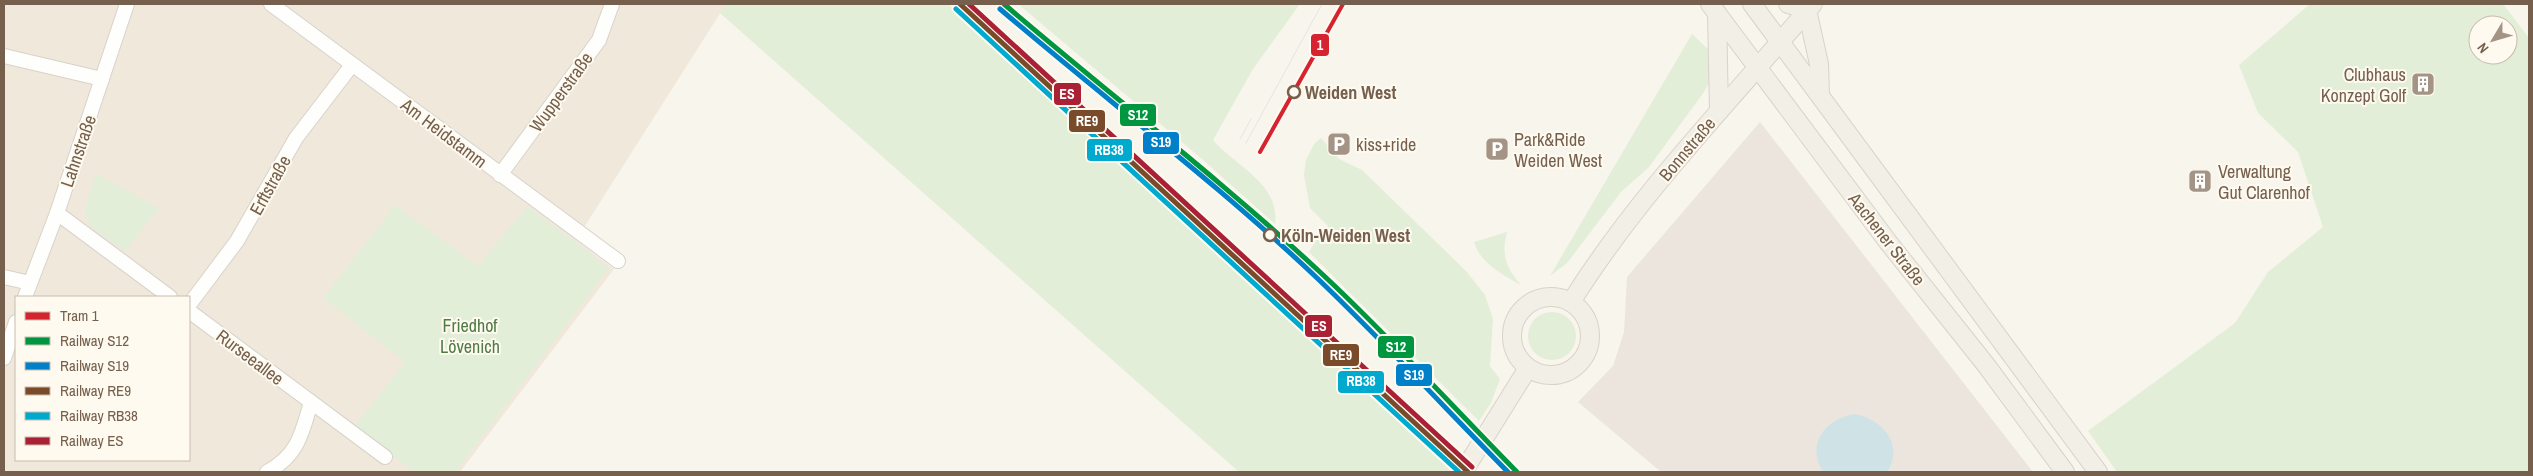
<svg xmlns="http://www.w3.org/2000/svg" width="2533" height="476" viewBox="0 0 2533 476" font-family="'Archivo Narrow',sans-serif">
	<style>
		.residential { fill: #f0e8db; fill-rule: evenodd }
		.industrial { fill: #ebe5de }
		.green { fill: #e3eed8; fill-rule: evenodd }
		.water { fill: #cfe3e7 }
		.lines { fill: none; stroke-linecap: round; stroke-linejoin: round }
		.minor-casing { stroke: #d7d2cb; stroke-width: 16 }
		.major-casing { stroke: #d9d2cb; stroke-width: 20 }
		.minor { stroke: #fefefc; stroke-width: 14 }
		.major { stroke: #f2efe7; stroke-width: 18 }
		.tram { stroke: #e6e3e5; stroke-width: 1 }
		.rail-1-casing { stroke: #fefaf0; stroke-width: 9 }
		.rail-2-casing { stroke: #fefaf0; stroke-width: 9 }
		.rail-3-casing { stroke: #fefaf0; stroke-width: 9 }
		.rail-4-casing { stroke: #fefaf0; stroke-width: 9 }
		.rail-5-casing { stroke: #fefaf0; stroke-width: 9 }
		.rail-1 { stroke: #009640; stroke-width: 5 }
		.rail-2 { stroke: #0080c8; stroke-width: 5 }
		.rail-3 { stroke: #7a4b2a; stroke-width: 5 }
		.rail-4 { stroke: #00a9ce; stroke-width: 5 }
		.rail-5 { stroke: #aa2135; stroke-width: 5 }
		.tram-1-casing { stroke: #fefaf0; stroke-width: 8 }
		.tram-1 { stroke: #d52330; stroke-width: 4 }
		.stop-dot { fill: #fefaf0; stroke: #76604d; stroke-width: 2.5 }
		.labels { text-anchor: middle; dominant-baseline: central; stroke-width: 4; stroke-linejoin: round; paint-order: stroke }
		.poi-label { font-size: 18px; fill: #76604d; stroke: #fefaf0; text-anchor: start }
		.street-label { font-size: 18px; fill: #76604d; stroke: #fefaf0 }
		.stop-label { font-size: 18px; font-weight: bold; fill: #76604d; stroke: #fefaf0; text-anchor: start }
		.park-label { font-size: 18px; fill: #4f7b45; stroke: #fefaf0 }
		.line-badge { stroke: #fefaf0; stroke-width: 2 }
		.badge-label { font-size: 14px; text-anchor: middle; font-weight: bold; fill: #fff }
	</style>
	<rect width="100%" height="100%" fill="#f8f5ed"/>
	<path class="residential" d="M4,4H726L576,240L614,269L460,472H4ZM16,297H189V460H16Z"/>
	<polygon class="industrial" points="1760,122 2033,472 1661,472 1578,402 1613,366 1624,332 1627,277"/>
	<g class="green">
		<polygon points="726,4 948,4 1452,472 1239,472 720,13"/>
		<path d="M1018,4H1300L1253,69L1213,140C1236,167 1280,183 1275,224L1202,159Z"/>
		<path d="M2310,4H2503L2529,38V472H2117L2088,431L2235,323L2268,272L2323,227L2298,152L2258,113L2239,65ZM2478,25H2508V55H2478Z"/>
		<polygon points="1692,34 1712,53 1710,81 1704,92 1649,167 1621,192 1567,263 1550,276"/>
		<polygon points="1321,138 1339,159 1362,170 1466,271 1485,295 1493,319 1490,366 1500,379 1491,403 1479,421 1309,252 1318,237 1328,226 1310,208 1304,175 1306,160 1314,144"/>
		<path d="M96,174L159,208L125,251C82,220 78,226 96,174Z"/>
		<polygon points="395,205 478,266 527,206 609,268 455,472 415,472 354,427 405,362 323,298"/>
		<path d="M1507,232C1501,254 1506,268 1521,285C1503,275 1480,263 1474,242Z"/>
		<circle cx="1552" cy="336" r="24"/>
	</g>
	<path class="water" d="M1855,414C1882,419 1905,445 1887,472H1823C1805,444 1826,418 1855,414Z"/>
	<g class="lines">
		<g class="minor-casing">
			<g id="minor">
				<polyline points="271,4 618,261"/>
				<polyline points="4,56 102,79"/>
				<polyline points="500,175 599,40 612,4"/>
				<polyline points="57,213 170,297"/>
				<polyline points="4,277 30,283"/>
				<polyline points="25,297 57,213 127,4"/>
				<polyline points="189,305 237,241 296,138 352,65"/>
				<polyline points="189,311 385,457"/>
				<polyline points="4,358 16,322"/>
				<path d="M267,472C298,456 302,433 311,402"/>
			</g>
		</g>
		<g class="major-casing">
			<g id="major">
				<polyline points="1710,4 1888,242 1986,365 2065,472"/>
				<polyline points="1752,4 2098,472"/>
				<polyline points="1788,4 1807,10"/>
				<polyline points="1807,10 1819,64 1820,95"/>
				<polyline points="1717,13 1719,111"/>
				<circle cx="1551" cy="336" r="39"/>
				<path d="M1571,302C1639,194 1730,101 1813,4"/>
				<polyline points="1463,472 1528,368"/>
			</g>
		</g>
		<use href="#minor" class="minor"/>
		<use href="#major" class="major"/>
		<g class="tram">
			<polyline points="1240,139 1251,119"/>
			<polyline points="1246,143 1322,4"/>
		</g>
		<g class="rail-1-casing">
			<path id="rail-1" d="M1004,4C1109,94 1219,178 1321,273C1389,336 1452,406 1517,472"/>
		</g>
		<g class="rail-2-casing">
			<path id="rail-2" d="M1000,9C1105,99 1217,183 1317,278C1383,341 1445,408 1508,472"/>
		</g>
		<g class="rail-3-casing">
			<polyline id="rail-3" points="960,4 1468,472"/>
		</g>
		<g class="rail-4-casing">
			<polyline id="rail-4" points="956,9 1459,472"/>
		</g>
		<g class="rail-5-casing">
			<polyline id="rail-5" points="969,4 1472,467"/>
		</g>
		<use href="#rail-1" class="rail-1"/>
		<use href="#rail-2" class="rail-2"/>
		<use href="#rail-3" class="rail-3"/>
		<use href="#rail-4" class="rail-4"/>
		<use href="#rail-5" class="rail-5"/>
		<g class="tram-1-casing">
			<polyline id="tram-1" points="1260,152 1343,4"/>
		</g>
		<use href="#tram-1" class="tram-1"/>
	</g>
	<defs>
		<g id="building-square" transform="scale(1.25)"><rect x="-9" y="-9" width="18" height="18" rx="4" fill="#a49485" stroke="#fefaf0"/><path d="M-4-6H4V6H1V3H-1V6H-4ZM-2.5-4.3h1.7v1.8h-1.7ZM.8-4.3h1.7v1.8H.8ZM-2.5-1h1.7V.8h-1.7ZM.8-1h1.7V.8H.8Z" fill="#fff"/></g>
		<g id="parking-square" transform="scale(1.25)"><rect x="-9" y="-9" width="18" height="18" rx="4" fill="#a49485" stroke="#fefaf0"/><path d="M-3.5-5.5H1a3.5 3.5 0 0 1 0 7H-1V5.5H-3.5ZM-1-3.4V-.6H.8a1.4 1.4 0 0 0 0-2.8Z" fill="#fff"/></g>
	</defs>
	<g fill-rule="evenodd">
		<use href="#building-square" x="2423" y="84"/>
		<use href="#parking-square" x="1339" y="144"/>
		<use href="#parking-square" x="1497" y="149"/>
		<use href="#building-square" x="2200" y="181"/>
	</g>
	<g class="stop-dot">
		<circle cx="1294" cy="92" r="6"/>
		<circle cx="1270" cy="235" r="6"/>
	</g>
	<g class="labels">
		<g class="poi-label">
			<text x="2406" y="74" text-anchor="end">Clubhaus<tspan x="2406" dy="21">Konzept Golf</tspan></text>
			<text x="1514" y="139">Park&amp;Ride<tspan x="1514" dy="21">Weiden West</tspan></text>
			<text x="1356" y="144">kiss+ride</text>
			<text x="2218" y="171">Verwaltung<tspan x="2218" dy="21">Gut Clarenhof</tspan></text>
		</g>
		<g class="street-label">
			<text transform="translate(561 92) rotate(-54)">Wupperstraße</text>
			<text transform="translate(444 133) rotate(37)">Am Heidstamm</text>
			<text transform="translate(1687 149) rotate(-50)">Bonnstraße</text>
			<text transform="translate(78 151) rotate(-71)">Lahnstraße</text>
			<text transform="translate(270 185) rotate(-61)">Erftstraße</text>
			<text transform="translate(1887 239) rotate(52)">Aachener Straße</text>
			<text transform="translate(250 357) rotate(37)">Rurseeallee</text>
		</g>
		<g class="stop-label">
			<text x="1305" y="92">Weiden West</text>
			<text x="1281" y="235">Köln-Weiden West</text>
		</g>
		<g class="park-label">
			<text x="470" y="325">Friedhof<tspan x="470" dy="21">Lövenich</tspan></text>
		</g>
	</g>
	<g class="line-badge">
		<rect x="1310" y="33" width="20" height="24" rx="5" fill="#d52330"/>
		<rect x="1053" y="82" width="29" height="24" rx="5" fill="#aa2135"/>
		<rect x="1119" y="103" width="38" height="24" rx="5" fill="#009640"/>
		<rect x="1068" y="109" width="38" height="24" rx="5" fill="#7a4b2a"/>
		<rect x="1142" y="131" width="38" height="24" rx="5" fill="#0080c8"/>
		<rect x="1086" y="138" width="47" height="24" rx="5" fill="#00a9ce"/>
		<rect x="1304" y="314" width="29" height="24" rx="5" fill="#aa2135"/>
		<rect x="1377" y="335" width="38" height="24" rx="5" fill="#009640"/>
		<rect x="1322" y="343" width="38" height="24" rx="5" fill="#7a4b2a"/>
		<rect x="1395" y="363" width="38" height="24" rx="5" fill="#0080c8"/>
		<rect x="1337" y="370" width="48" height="24" rx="5" fill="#00a9ce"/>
	</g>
	<g class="badge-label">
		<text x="1320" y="50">1</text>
		<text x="1067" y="99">ES</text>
		<text x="1138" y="120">S12</text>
		<text x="1087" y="126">RE9</text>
		<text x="1161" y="147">S19</text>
		<text x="1109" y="155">RB38</text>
		<text x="1319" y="331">ES</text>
		<text x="1396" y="352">S12</text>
		<text x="1341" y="360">RE9</text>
		<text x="1414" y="380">S19</text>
		<text x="1361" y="386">RB38</text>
	</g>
	<rect width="2533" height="476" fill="none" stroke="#76604d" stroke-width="10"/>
	<rect x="15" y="296" width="175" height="165" fill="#fefaf0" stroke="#c8bcaf"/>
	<rect x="25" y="312" width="25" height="8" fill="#d52330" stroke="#c8bcaf"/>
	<text x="60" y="321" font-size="15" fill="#76604d">Tram 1</text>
	<rect x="25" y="337" width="25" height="8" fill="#009640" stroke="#c8bcaf"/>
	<text x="60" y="346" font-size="15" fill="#76604d">Railway S12</text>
	<rect x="25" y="362" width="25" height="8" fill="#0080c8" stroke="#c8bcaf"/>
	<text x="60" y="371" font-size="15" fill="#76604d">Railway S19</text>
	<rect x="25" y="387" width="25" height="8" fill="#7a4b2a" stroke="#c8bcaf"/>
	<text x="60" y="396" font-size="15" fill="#76604d">Railway RE9</text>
	<rect x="25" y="412" width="25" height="8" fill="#00a9ce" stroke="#c8bcaf"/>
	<text x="60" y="421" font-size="15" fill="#76604d">Railway RB38</text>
	<rect x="25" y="437" width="25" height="8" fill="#aa2135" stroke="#c8bcaf"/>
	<text x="60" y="446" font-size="15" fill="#76604d">Railway ES</text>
	<g transform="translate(2493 40) rotate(232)"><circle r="24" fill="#fefaf0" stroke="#c8bcaf"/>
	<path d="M0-4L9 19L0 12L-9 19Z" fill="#a49485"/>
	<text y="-8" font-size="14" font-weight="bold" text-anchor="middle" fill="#76604d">N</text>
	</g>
</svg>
